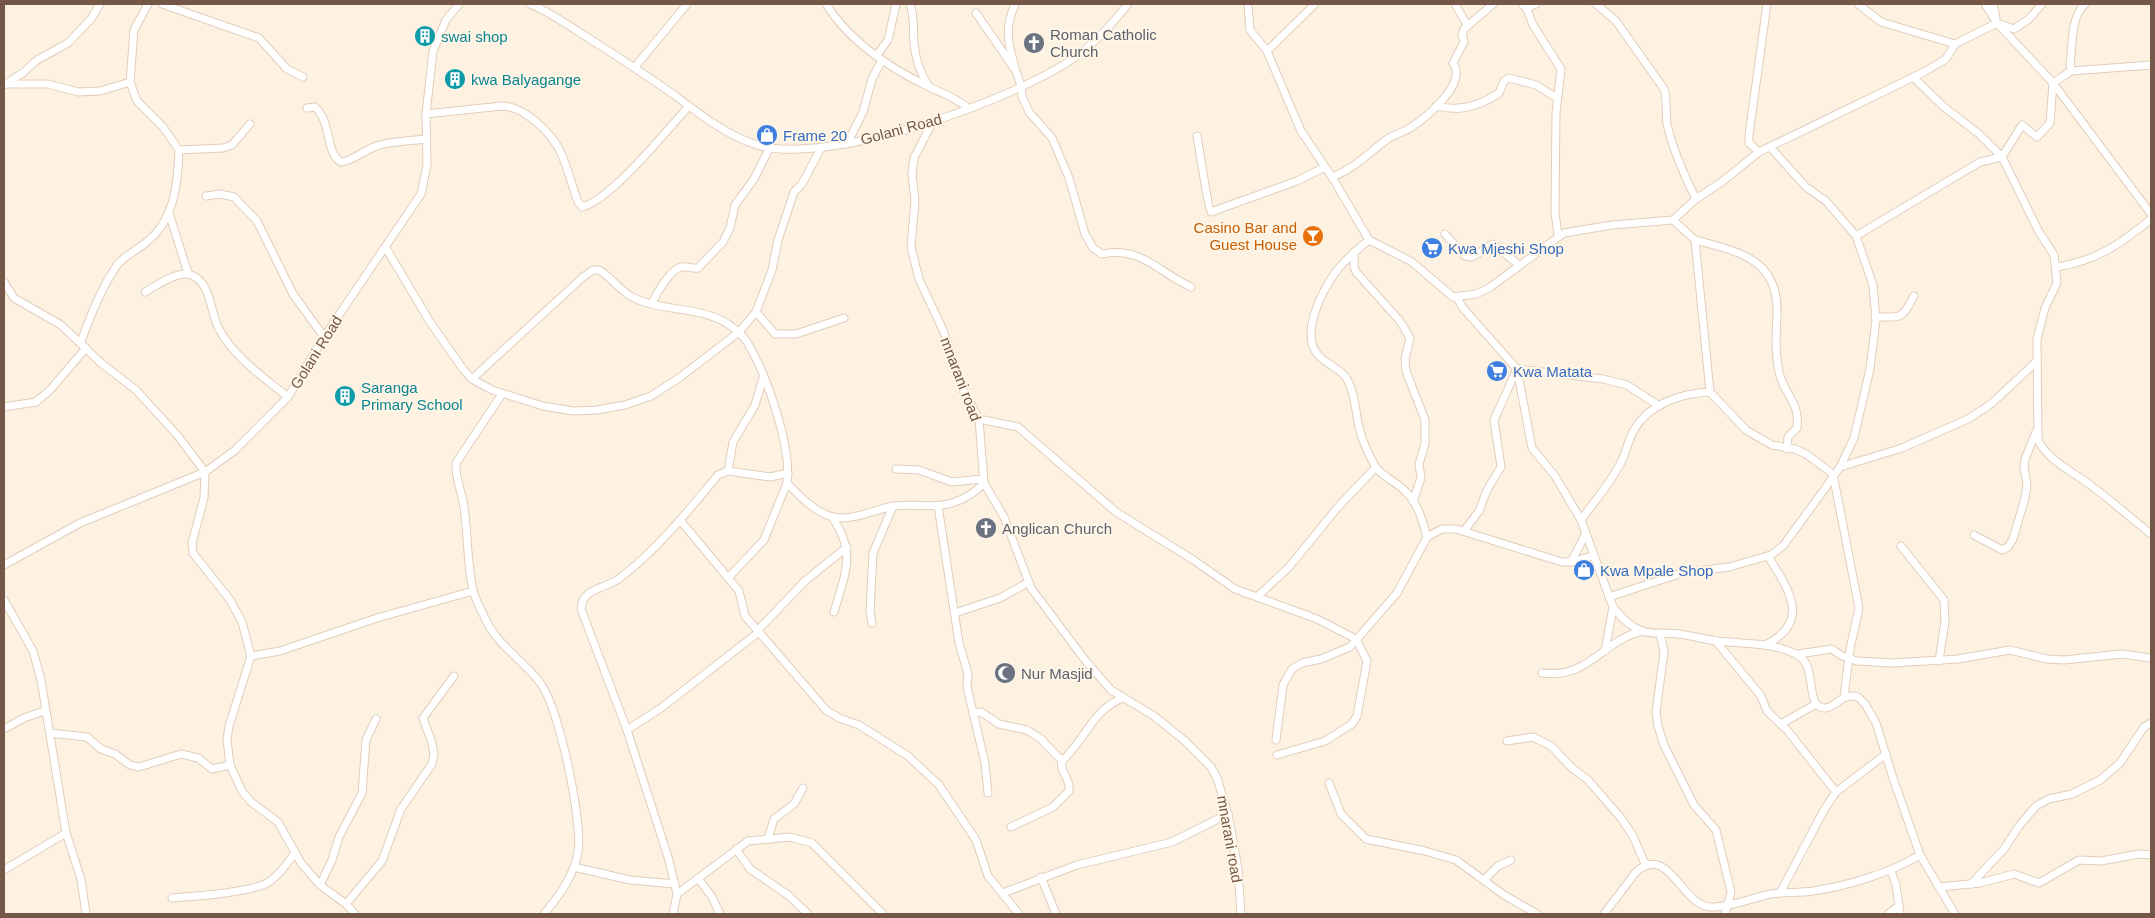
<svg xmlns="http://www.w3.org/2000/svg" width="2155" height="918" viewBox="0 0 2155 918" font-family="Helvetica,sans-serif">
	<style>
		.lines { fill: none; stroke-linecap: round; stroke-linejoin: round }
		.minor-casing { stroke: #e1cdbd; stroke-width: 9 }
		.minor { stroke: #fff; stroke-width: 7 }
		.labels { text-anchor: middle; dominant-baseline: central; stroke-width: 4; stroke-linejoin: round; paint-order: stroke }
		.worship-label { font-size: 15px; fill: #5b616d; stroke: #fff6e8; text-anchor: start }
		.culture-label { font-size: 15px; fill: #0d838f; stroke: #fff6e8; text-anchor: start }
		.street-label { font-size: 15px; fill: #745747; stroke: #fff6e8 }
		.shop-label { font-size: 15px; fill: #366cbe; stroke: #fff6e8; text-anchor: start }
		.food-label { font-size: 15px; fill: #c56008; stroke: #fff6e8; text-anchor: end }
	</style>
	<rect width="100%" height="100%" fill="#fdf2e1"/>
	<g class="lines">
		<g class="minor-casing">
			<g id="minor">
				<polyline points="162,4 259,38 287,69 303,77"/>
				<path d="M530,4C548,11 563,22 579,32C612,53 645,74 677,97C701,115 725,134 754,144C824,169 1019,99 1078,55C1098,40 1113,23 1128,4"/>
				<path d="M826,4C849,41 888,67 927,86C942,93 955,97 968,108"/>
				<path d="M910,4C915,17 913,30 914,43C915,59 920,72 928,85"/>
				<polyline points="1248,4 1250,30 1267,51 1301,131 1332,177 1369,240 1412,262 1453,297 1476,294 1489,288 1564,233 1612,225 1673,220 1696,199 1723,181 1759,152 1924,72 1946,59 1955,44"/>
				<polyline points="1455,4 1466,23 1469,24"/>
				<polyline points="1525,4 1533,25 1561,69 1556,113 1555,213 1558,235"/>
				<path d="M1596,4L1616,21L1664,89C1668,100 1665,112 1667,124C1673,151 1684,175 1696,199"/>
				<polyline points="1858,4 1881,22 1955,44 1997,23 2014,29 2029,19 2042,4"/>
				<polyline points="1985,4 1997,23 2053,83 2151,214"/>
				<polyline points="1993,4 1996,18"/>
				<polyline points="1523,5 1526,8 1536,4"/>
				<path d="M976,13L1016,71L1021,86L1022,96L1029,112L1052,138L1069,178L1085,234L1093,248L1102,254C1141,246 1158,272 1191,287"/>
				<polyline points="1267,51 1315,4"/>
				<polyline points="877,55 888,40 896,4"/>
				<polyline points="635,67 687,4"/>
				<path d="M1015,68C1008,42 1004,30 1015,4"/>
				<path d="M2071,71L2070,64C2073,45 2070,18 2085,4"/>
				<path d="M1914,78L1944,107L1979,134L2002,157L2039,232L2054,255L2057,283L2045,308L2037,339L2038,440C2049,462 2074,472 2093,487C2113,502 2132,519 2151,534"/>
				<polyline points="8,84 48,84 78,92 100,91 130,82"/>
				<polyline points="4,85 24,72 37,60 68,43 91,19 100,4"/>
				<path d="M1436,106C1459,112 1480,106 1499,93L1504,81L1509,78L1536,85L1557,98"/>
				<path d="M307,108L315,107C332,122 325,153 341,162C352,162 366,148 380,145C394,141 411,141 426,139"/>
				<path d="M426,114L502,106C524,106 552,133 561,153C568,169 572,186 578,202L582,207C611,200 666,131 689,106"/>
				<polyline points="932,123 914,158 912,174 915,201 911,247 919,279 943,330 963,390 979,419 984,483 1004,517 1031,588 1085,660 1111,690 1154,716 1185,741 1211,767 1217,778 1228,814 1238,869 1241,914"/>
				<path d="M1197,136C1199,146 1208,209 1211,212L1297,181L1325,167"/>
				<polyline points="847,144 863,112 872,79 882,60"/>
				<polyline points="179,150 223,148 232,145 250,124"/>
				<polyline points="1759,152 1749,143 1749,135 1767,4"/>
				<path d="M1332,177C1355,169 1370,151 1389,138C1396,134 1404,132 1410,128C1427,117 1468,83 1453,63L1464,42L1462,35L1464,29L1493,4"/>
				<polyline points="206,196 220,194 234,197 257,221 293,294 324,337"/>
				<polyline points="169,213 188,273"/>
				<polyline points="1673,220 1695,240 1710,392 1746,430 1772,445 1795,449 1806,454 1833,474 1859,608 1850,649 1844,697"/>
				<polyline points="1445,234 1465,256 1472,257 1493,244 1519,265"/>
				<polyline points="1856,236 1980,162 2002,157 2022,125 2037,137 2050,123 2053,83 2071,71 2151,65"/>
				<path d="M1369,240C1358,249 1347,258 1338,269C1324,287 1301,330 1316,352C1323,364 1340,367 1347,379C1356,395 1355,413 1360,431C1363,443 1369,455 1375,466C1382,477 1395,481 1404,490C1418,503 1422,519 1427,537"/>
				<path d="M1695,240C1740,252 1779,259 1777,315C1776,335 1775,353 1779,372C1784,396 1800,400 1797,428L1788,437L1787,449"/>
				<polyline points="386,248 430,322 463,369 472,379 492,390 543,406 573,411 597,410 625,405 651,396 679,378 739,332 756,312 772,270 778,240 794,192 802,184 821,148"/>
				<polyline points="1354,252 1354,267 1356,272 1400,321 1410,338 1405,359 1406,371 1425,420 1425,444 1419,464 1421,478 1413,501"/>
				<path d="M2057,267C2098,260 2119,245 2151,219"/>
				<polyline points="4,282 14,298 61,325 101,363 136,390 178,436 205,472 204,498 192,543 193,553 230,600 242,622 251,656 229,726 227,740 230,765 242,791 251,802 278,822 301,863 320,885 346,904 355,914"/>
				<path d="M145,292C156,286 178,270 191,275C211,282 210,311 218,327C233,357 262,376 288,397"/>
				<path d="M1457,298L1463,308L1517,369L1532,448L1555,476L1581,520L1613,607C1621,617 1629,626 1642,631C1653,635 1667,632 1679,634C1692,636 1704,639 1717,641C1743,644 1772,642 1796,654C1817,664 1806,700 1820,707C1833,713 1841,691 1858,697L1865,704L1876,723L1893,778L1920,855L1955,914"/>
				<path d="M652,303C656,294 671,268 682,267C688,266 692,269 698,268L723,242L730,228L735,205L754,179L769,149"/>
				<polyline points="756,312 775,334 796,334 844,318"/>
				<path d="M1875,317C1903,317 1901,320 1914,296"/>
				<path d="M81,342C90,316 101,289 117,265C126,254 140,249 150,239C175,217 178,181 179,150L163,127L137,101L130,82L134,30L148,4"/>
				<path d="M472,379L583,277L593,270H599C611,277 621,292 634,298C664,312 699,306 728,324C735,329 743,335 747,342C766,373 792,447 787,483C798,495 814,511 830,516C849,523 875,509 894,506C914,503 933,509 952,503C965,499 975,493 984,483"/>
				<path d="M502,394L456,463C455,479 462,492 464,507C468,534 467,564 473,590C475,599 481,610 485,618C497,646 524,660 541,684C559,708 583,822 578,852C574,876 559,896 544,914"/>
				<polyline points="4,407 36,402 50,390 86,348"/>
				<polyline points="979,419 1018,427 1116,512 1192,559 1235,589 1257,597 1289,567 1338,507 1376,467"/>
				<polyline points="1840,467 1902,448 1968,419 1991,404 2036,362"/>
				<polyline points="896,469 919,470 952,482 983,479"/>
				<polyline points="728,471 733,442 755,405 763,378"/>
				<polyline points="938,506 959,643 968,674 967,687 985,763 988,793"/>
				<path d="M832,517C857,552 845,574 834,612"/>
				<polyline points="680,520 739,591 745,616 826,710 839,718 859,725 908,756 939,785 976,840 988,876 1019,914"/>
				<path d="M1581,520C1593,503 1609,485 1619,466C1626,455 1627,442 1634,430C1649,404 1681,393 1710,392"/>
				<polyline points="1464,531 1479,511 1487,490 1501,467 1494,420 1517,369 1603,379 1627,385 1659,406"/>
				<polyline points="1974,535 2002,550 2008,547 2013,539 2025,498 2027,485 2024,467 2025,459 2036,432"/>
				<polyline points="1901,546 1944,600 1945,621 1939,661"/>
				<polyline points="1571,562 1592,556"/>
				<polyline points="4,565 80,523 205,472 234,451 288,397 324,337 421,194 427,165 426,114 433,51 446,20 459,4"/>
				<polyline points="728,578 764,540 787,483"/>
				<polyline points="1257,597 1317,619 1356,639 1367,661 1357,716 1352,724 1325,741 1277,755"/>
				<polyline points="1609,597 1682,573 1729,567 1771,555 1783,546 1821,494 1840,467 1854,438 1870,369 1876,320 1873,285 1856,236 1826,201 1806,187 1770,147"/>
				<polyline points="4,600 33,651 41,680 66,833 81,879 86,914"/>
				<polyline points="955,613 1000,598 1029,582"/>
				<polyline points="872,623 870,611 873,553 893,506"/>
				<polyline points="758,630 805,581 847,547"/>
				<polyline points="1660,633 1664,652 1656,712 1658,726 1664,745 1694,805 1716,830 1731,892 1725,914"/>
				<polyline points="1715,640 1761,696 1767,711 1787,730 1836,792"/>
				<path d="M1765,645C1812,622 1789,590 1768,556"/>
				<polyline points="1605,651 1613,607"/>
				<polyline points="1798,654 1832,649 1842,656 1857,661 1892,663 1958,659 2010,650 2047,659 2064,660 2122,654 2151,658"/>
				<polyline points="251,656 280,651 377,618 473,591"/>
				<path d="M1542,673C1590,679 1602,640 1643,631"/>
				<polyline points="973,713 981,712 999,724 1027,730 1041,739 1062,761"/>
				<polyline points="1781,724 1816,704"/>
				<polyline points="4,729 24,718 44,711"/>
				<polyline points="627,730 661,708 759,632"/>
				<polyline points="50,733 87,737 101,749 115,754 130,765 139,767 181,754 198,758 212,769 230,765"/>
				<polyline points="1276,740 1283,685 1292,669 1302,663 1321,659 1350,647 1397,593 1427,537 1442,529 1456,529 1562,562 1571,562 1585,535"/>
				<polyline points="1507,741 1533,737 1551,746 1572,768 1588,780 1621,818 1633,836 1646,866"/>
				<polyline points="1329,783 1341,814 1366,839 1425,851 1456,860 1504,895 1537,914"/>
				<path d="M1011,827L1053,807L1069,791C1071,777 1059,773 1062,761C1085,740 1093,709 1123,698"/>
				<polyline points="768,839 774,819 794,804 803,788"/>
				<polyline points="736,849 750,869 788,895 808,914"/>
				<polyline points="574,867 630,880 675,884"/>
				<polyline points="4,870 66,833"/>
				<polyline points="1891,871 1896,885 1900,914"/>
				<polyline points="1041,877 1056,914"/>
				<polyline points="698,878 712,897 720,914"/>
				<polyline points="1484,880 1498,866 1511,860"/>
				<polyline points="1971,884 2004,849 2019,826 2036,806 2049,799 2072,794 2100,780 2120,763 2144,727 2151,723"/>
				<polyline points="320,885 332,860 339,837 362,793 366,740 376,719"/>
				<polyline points="1940,887 1980,883 2014,874 2039,883 2079,860 2101,861 2139,854 2151,855"/>
				<polyline points="1003,893 1077,865 1172,842 1228,814"/>
				<polyline points="1780,893 1824,810 1836,792 1886,754"/>
				<polyline points="677,894 748,841 790,837 812,843 883,914"/>
				<path d="M172,898C196,896 245,893 265,884C278,878 287,863 295,853"/>
				<polyline points="346,904 382,861 401,809 432,764 434,755 432,743 423,718 454,676"/>
				<path d="M673,914L677,894L668,857L627,730L581,609C582,587 606,589 620,578C658,549 688,511 718,475L728,471L770,477L788,473"/>
				<path d="M1604,914L1636,872C1669,842 1682,908 1712,907C1731,907 1752,898 1771,894C1785,892 1799,893 1813,891C1847,886 1890,873 1920,855"/>
				<polyline points="1888,914 1899,906"/>
			</g>
		</g>
		<use href="#minor" class="minor"/>
	</g>
	<defs>
		<g id="building-disc" transform="scale(1.125)"><circle r="9.5" fill="#0f9aa8" stroke="#fff6e8"/><path d="M-4-6H4V6H1V3H-1V6H-4ZM-2.5-4.3h1.7v1.8h-1.7ZM.8-4.3h1.7v1.8H.8ZM-2.5-1h1.7V.8h-1.7ZM.8-1h1.7V.8H.8Z" fill="#fff"/></g>
		<g id="church-disc" transform="scale(1.125)"><circle r="9.5" fill="#6b7280" stroke="#fff6e8"/><path d="M-1.2-6h2.4v3.5h3.3v2.4h-3.3V6h-2.4V-.1h-3.3v-2.4h3.3Z" fill="#fff"/></g>
		<g id="shop-disc" transform="scale(1.125)"><circle r="9.5" fill="#3f7fe0" stroke="#fff6e8"/><path d="M-5-2.5h2.3a2.7 3.5 0 0 1 5.4 0H5L5.5 6h-11ZM-1.5-2.5h3a1.5 2.3 0 0 0-3 0Z" fill="#fff"/></g>
		<g id="bar-disc" transform="scale(1.125)"><circle r="9.5" fill="#e8710a" stroke="#fff6e8"/><path d="M-6-5H6L.8 .8V4.5H3.5V6h-7V4.5H-.8V.8Z" fill="#fff"/></g>
		<g id="supermarket-disc" transform="scale(1.125)"><circle r="9.5" fill="#3f7fe0" stroke="#fff6e8"/><path d="M-6-5.5h2.5l.6 2H6L4.5 2H-2.5L-4.4-4H-6ZM-1.5 3.2a1.3 1.3 0 1 0 .1 0ZM3 3.2a1.3 1.3 0 1 0 .1 0Z" fill="#fff"/></g>
		<g id="mosque-disc" transform="scale(1.125)"><circle r="9.5" fill="#6b7280" stroke="#fff6e8"/><path d="M3.5-4.9A6 6 0 1 0 3.5 4.9A5 5 0 1 1 3.5-4.9Z" fill="#fff"/></g>
	</defs>
	<g fill-rule="evenodd">
		<use href="#building-disc" x="425" y="36"/>
		<use href="#church-disc" x="1034" y="43"/>
		<use href="#building-disc" x="455" y="79"/>
		<use href="#shop-disc" x="767" y="135"/>
		<use href="#bar-disc" x="1313" y="236"/>
		<use href="#supermarket-disc" x="1432" y="248"/>
		<use href="#supermarket-disc" x="1497" y="371"/>
		<use href="#building-disc" x="345" y="396"/>
		<use href="#church-disc" x="986" y="528"/>
		<use href="#shop-disc" x="1584" y="570"/>
		<use href="#mosque-disc" x="1005" y="673"/>
	</g>
	<g class="labels">
		<g class="worship-label">
			<text x="1050" y="34">Roman Catholic<tspan x="1050" dy="17">Church</tspan></text>
			<text x="1002" y="528">Anglican Church</text>
			<text x="1021" y="673">Nur Masjid</text>
		</g>
		<g class="culture-label">
			<text x="441" y="36">swai shop</text>
			<text x="471" y="79">kwa Balyagange</text>
			<text x="361" y="387">Saranga<tspan x="361" dy="17">Primary School</tspan></text>
		</g>
		<g class="street-label">
			<text transform="translate(901 129) rotate(-15)">Golani Road</text>
			<text transform="translate(316 352) rotate(-58)">Golani Road</text>
			<text transform="translate(961 379) rotate(69)">mnarani road</text>
			<text transform="translate(1230 839) rotate(80)">mnarani road</text>
		</g>
		<g class="shop-label">
			<text x="783" y="135">Frame 20</text>
			<text x="1448" y="248">Kwa Mjeshi Shop</text>
			<text x="1513" y="371">Kwa Matata</text>
			<text x="1600" y="570">Kwa Mpale Shop</text>
		</g>
		<g class="food-label">
			<text x="1297" y="227">Casino Bar and<tspan x="1297" dy="17">Guest House</tspan></text>
		</g>
	</g>
	<rect width="2155" height="918" fill="none" stroke="#745747" stroke-width="10"/>
</svg>
